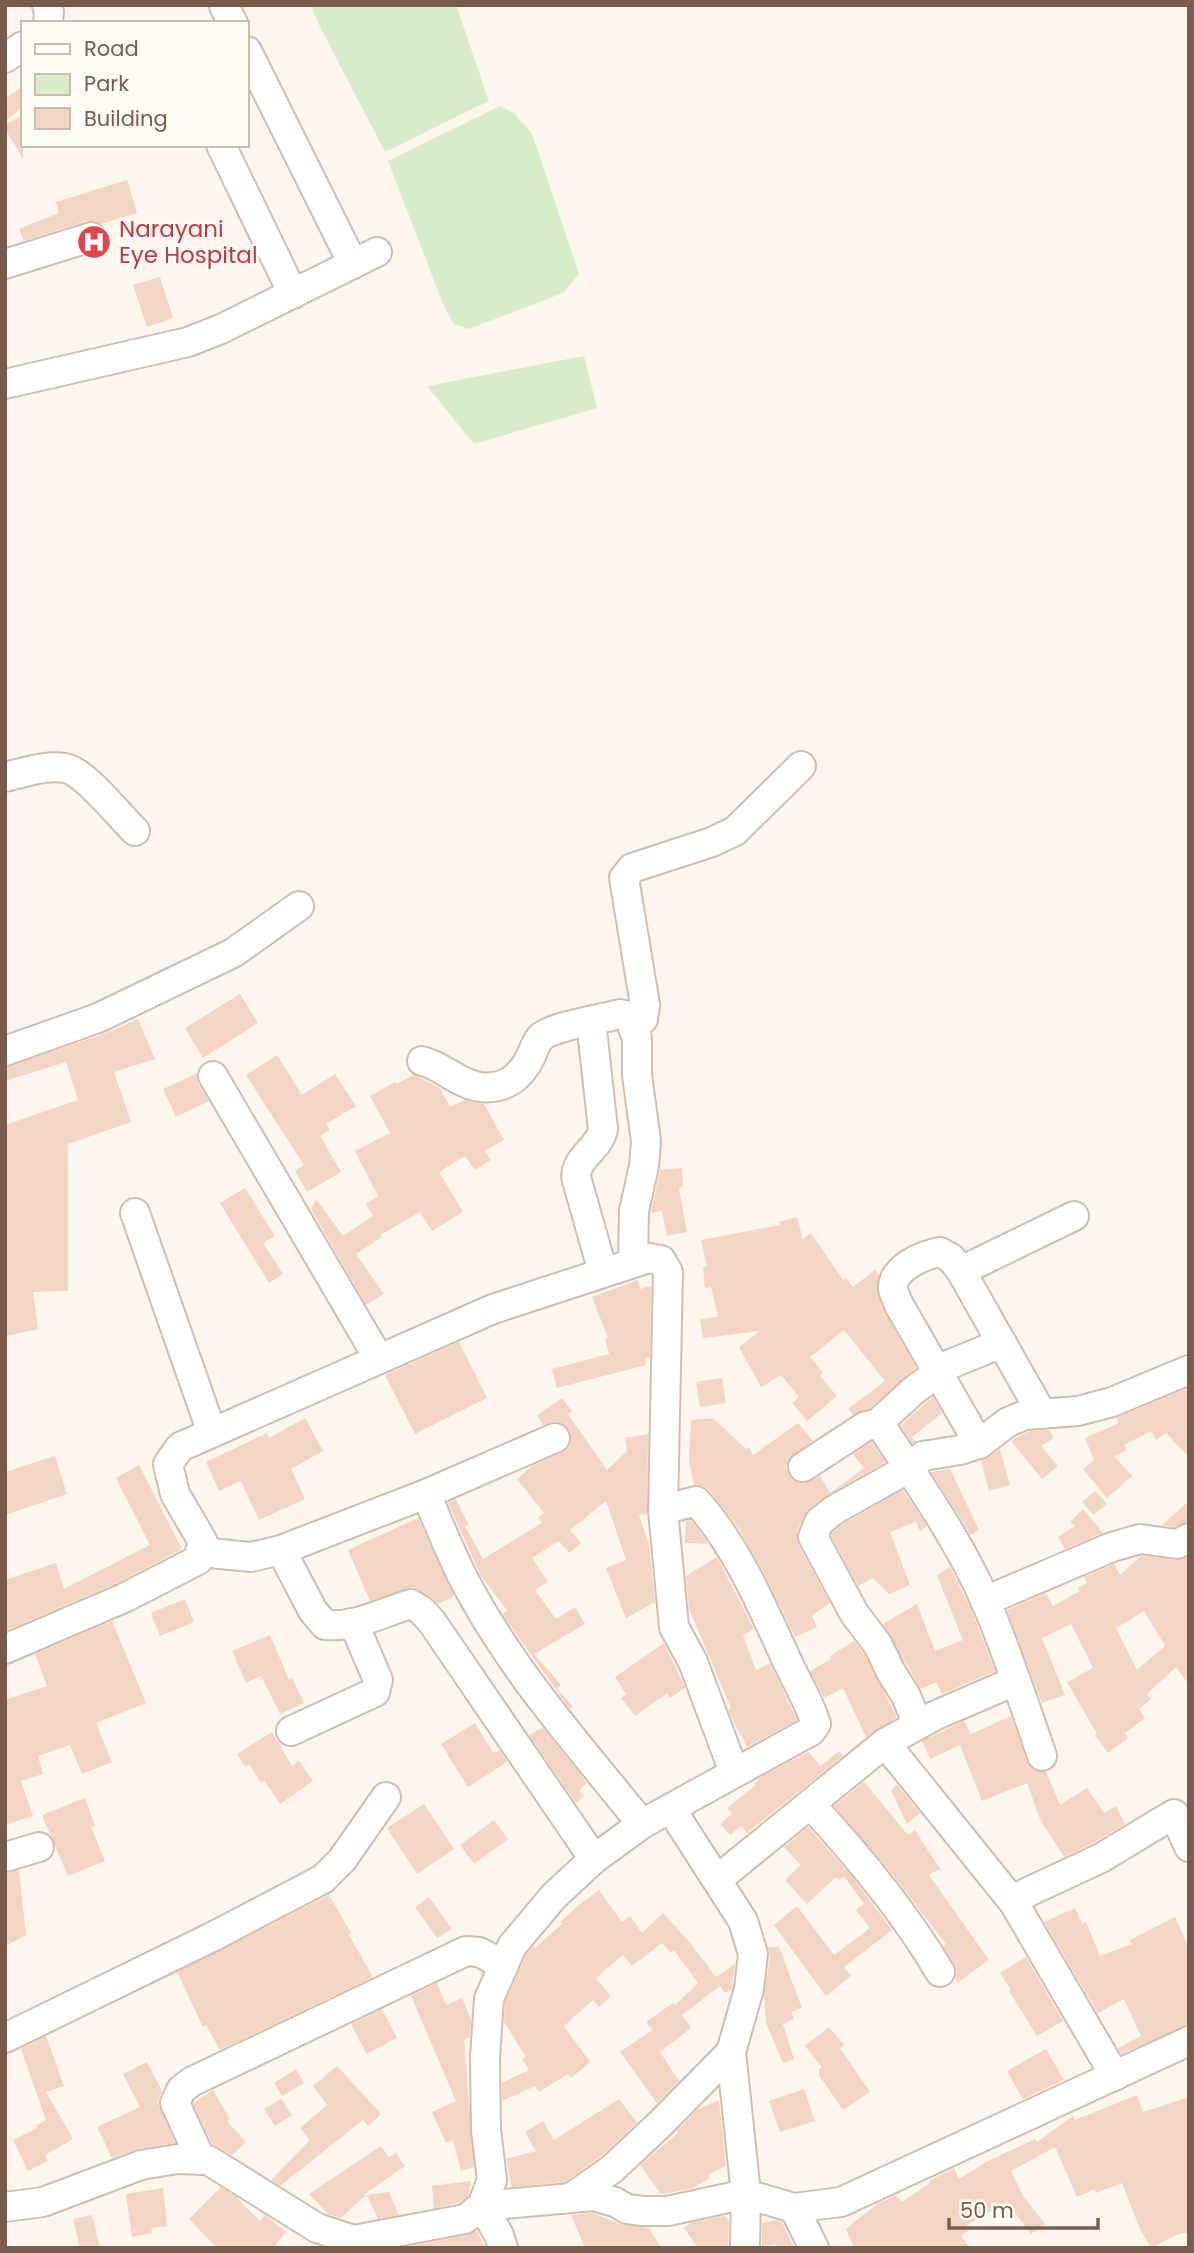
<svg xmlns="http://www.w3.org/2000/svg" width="1194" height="2253" viewBox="0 0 1194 2253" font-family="Poppins,sans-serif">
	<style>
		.green { fill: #d8ecc9 }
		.building { fill: #f3d5c3; fill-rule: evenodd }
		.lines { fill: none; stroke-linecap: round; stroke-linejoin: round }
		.minor-casing { stroke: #d1beb0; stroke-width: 32 }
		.minor { stroke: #fff; stroke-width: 28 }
		.labels { text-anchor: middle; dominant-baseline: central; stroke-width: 5; stroke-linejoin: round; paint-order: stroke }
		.health-label { font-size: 23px; fill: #be3a42; stroke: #fffaf3; text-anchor: start }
	</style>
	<rect width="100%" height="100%" fill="#fdf6ec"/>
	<g class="green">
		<polygon points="311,5 456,5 489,101 385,152 317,21"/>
		<polygon points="500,106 515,114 532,134 579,274 563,293 469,329 454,324 445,309 388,161"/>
		<polygon points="584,356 597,408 474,444 427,386"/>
	</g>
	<g class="building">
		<polygon points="23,86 23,107 5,121 5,99"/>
		<polygon points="23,115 23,159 5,129 5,125"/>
		<polygon points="127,180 137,213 101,224 94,221 86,221 24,241 19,229 59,213 56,202"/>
		<polygon points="160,277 173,318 147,327 133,285"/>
		<polygon points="240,994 258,1023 203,1058 185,1028"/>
		<polygon points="138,1019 155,1059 114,1072 131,1122 68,1144 68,1291 33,1292 38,1329 5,1336 5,1125 78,1100 66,1062 5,1081 5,1067 104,1034"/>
		<polygon points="277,1055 302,1095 335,1074 356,1106 326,1124 330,1130 320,1136 341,1172 307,1192 295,1171 304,1165 246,1075"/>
		<polygon points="197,1073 198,1084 209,1101 176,1117 163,1089"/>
		<polygon points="414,1075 440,1088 450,1107 464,1100 484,1104 504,1140 485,1151 491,1160 475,1170 465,1156 439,1172 463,1212 432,1231 420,1212 380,1235 382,1237 356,1254 384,1294 366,1305 311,1209 316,1199 343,1236 373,1216 366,1204 378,1196 355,1151 390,1133 370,1096 395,1082 396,1084"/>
		<polygon points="682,1168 683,1187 679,1188 687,1232 667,1236 662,1211 651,1213 660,1170"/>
		<polygon points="245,1188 275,1236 263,1243 283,1274 269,1283 220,1203"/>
		<polygon points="797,1217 803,1239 811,1233 843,1280 846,1278 853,1287 875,1270 879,1275 877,1292 881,1305 916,1368 869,1409 853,1415 848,1409 885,1381 844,1330 810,1357 823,1373 820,1376 837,1396 807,1421 792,1403 799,1397 781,1375 761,1387 739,1347 760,1331 703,1338 700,1319 718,1317 711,1287 705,1288 703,1267 707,1266 701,1240 780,1225 779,1222"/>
		<polygon points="638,1280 640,1289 651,1286 650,1357 645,1358 646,1365 557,1388 552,1369 609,1354 605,1339 608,1338 592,1297"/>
		<polygon points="459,1342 487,1398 415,1434 385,1375"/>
		<polygon points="722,1378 726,1403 700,1407 696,1382"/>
		<polygon points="1189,1388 1189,1457 1166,1433 1156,1440 1151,1431 1124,1445 1127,1450 1114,1456 1132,1476 1107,1498 1083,1469 1094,1460 1085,1438 1119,1423 1116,1418"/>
		<polygon points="933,1397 942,1413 912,1437 916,1442 912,1443 901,1425"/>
		<polygon points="562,1398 572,1411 568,1414 607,1470 627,1451 625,1438 648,1434 647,1514 639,1515 649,1544 655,1602 626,1618 606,1568 626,1560 606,1501 570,1530 581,1543 569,1553 559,1541 532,1558 548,1582 535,1590 556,1619 575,1607 585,1624 534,1654 561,1685 557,1688 573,1707 570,1709 505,1618 503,1614 507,1610 481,1576 448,1503 456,1499 468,1524 465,1526 483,1559 542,1523 538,1518 544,1513 517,1479 532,1466 562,1453 569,1447 571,1439 570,1431 565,1425 556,1421 543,1425 537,1415"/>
		<polygon points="305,1418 323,1451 291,1469 305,1499 259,1520 241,1481 219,1491 206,1462 267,1433 269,1438"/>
		<polygon points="713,1418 746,1449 749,1447 753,1455 798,1423 813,1441 789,1459 786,1467 789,1475 795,1481 803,1484 820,1476 830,1493 864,1468 853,1454 872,1442 885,1462 826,1496 804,1516 797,1531 798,1544 830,1603 812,1615 817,1627 795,1637 763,1571 739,1529 709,1490 702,1485 694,1485 689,1461 691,1420"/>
		<polygon points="1049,1430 1054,1438 1041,1446 1058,1466 1042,1479 1011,1441 1029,1431"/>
		<polygon points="1000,1449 1010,1485 989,1491 981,1461"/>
		<polygon points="55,1456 67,1494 5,1515 5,1472"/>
		<polygon points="139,1465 182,1549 117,1583 5,1631 5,1580 56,1563 64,1589 150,1545 116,1478"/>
		<polygon points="950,1469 979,1530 971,1535 931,1472"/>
		<polygon points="903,1490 927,1526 920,1531 916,1522 890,1532 910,1585 889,1594 873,1578 858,1586 831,1536 833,1532 843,1524"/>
		<polygon points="1095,1491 1107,1504 1094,1515 1082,1502"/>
		<polygon points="1189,1501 1189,1522 1174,1527 1162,1525"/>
		<polygon points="1083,1509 1103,1533 1065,1549 1058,1537 1075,1526 1070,1522"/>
		<polygon points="418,1518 454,1596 438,1604 431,1597 413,1587 370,1601 348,1550"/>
		<polygon points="690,1520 698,1529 708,1544 685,1543 686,1521"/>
		<path d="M1141,1556L1175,1560L1189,1557V1685L1176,1667L1147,1694L1151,1699L1139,1709L1145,1718L1125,1733L1128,1738L1108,1753L1095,1735L1097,1734L1067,1682L1093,1668L1071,1624L1042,1638L1065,1695L1042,1703L1007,1610L1046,1593L1053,1606L1080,1591L1078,1588L1087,1583L1084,1577L1114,1564L1120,1575ZM1144,1611L1165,1646L1137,1670L1116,1628Z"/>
		<polygon points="717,1557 754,1629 743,1635 756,1670 770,1663 797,1720 747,1747 734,1723 728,1710 731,1708 689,1609 686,1576"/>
		<polygon points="950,1567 971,1609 995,1671 942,1694 936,1682 921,1689 883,1624 917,1604 935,1651 963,1640 937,1575"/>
		<polygon points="185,1599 194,1622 160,1636 151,1613"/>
		<polygon points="112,1621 146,1703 96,1723 112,1762 82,1774 70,1745 38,1756 43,1774 21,1781 33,1816 5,1825 5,1700 47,1686 35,1654"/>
		<polygon points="270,1635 289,1680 292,1678 304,1703 280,1714 261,1676 246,1683 232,1651"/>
		<polygon points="854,1641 864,1654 897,1717 866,1737 843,1688 824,1698 810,1671 831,1659 830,1656"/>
		<polygon points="664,1643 685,1688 670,1698 667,1693 635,1716 621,1698 626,1694 615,1677"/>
		<polygon points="1011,1716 1027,1762 1032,1769 1038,1772 1046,1772 1060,1805 1087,1788 1104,1813 1116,1806 1125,1824 1093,1843 1064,1857 1040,1819 1027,1783 982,1801 960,1745 930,1759 922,1741 964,1721 971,1734"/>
		<polygon points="475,1723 493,1753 500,1750 507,1762 468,1787 441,1744"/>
		<polygon points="543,1728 587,1783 579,1790 584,1796 576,1803 529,1735"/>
		<polygon points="272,1732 292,1766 299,1761 313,1781 280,1804 264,1780 261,1783 249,1764 245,1767 237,1754"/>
		<polygon points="839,1751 843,1756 747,1833 741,1826 730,1835 720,1824 732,1814 727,1808 756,1785 754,1784 761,1777 808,1752 821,1766"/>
		<polygon points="864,1782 908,1835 915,1830 940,1869 929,1875 989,1960 957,1983 955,1979 957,1971 954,1964 943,1946 946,1944 893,1875 834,1806"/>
		<polygon points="897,1785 920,1813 907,1824 891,1790"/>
		<polygon points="85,1798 95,1826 91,1827 105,1861 68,1876 42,1815"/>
		<polygon points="424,1804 454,1849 417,1874 387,1828"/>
		<polygon points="494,1820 508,1839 474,1864 460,1845"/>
		<polygon points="808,1827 851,1875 892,1930 844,1967 851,1976 826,1996 774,1925 797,1906 834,1955 870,1928 856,1910 864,1904 844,1876 839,1880 836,1877 807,1904 785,1880 801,1865 784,1847"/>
		<polygon points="19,1870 26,1935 5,1946 5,1873"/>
		<polygon points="599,1890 622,1922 630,1916 642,1933 663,1913 692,1945 716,1977 735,1964 732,1989 725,1993 720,1986 682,2015 691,2028 660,2052 679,2081 657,2103 620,2052 652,2030 646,2022 673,2003 675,2005 698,1983 674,1950 671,1953 662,1943 632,1966 623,1955 596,1978 611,1996 599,2007 593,2000 564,2026 590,2062 571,2078 568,2074 539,2092 535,2086 502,2101 502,2083 529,2070 522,2059 526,2057 504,2022 505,2003 526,1955 533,1946 535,1948 562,1924 560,1922 579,1905"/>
		<polygon points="329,1895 351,1933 349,1935 373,1977 220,2050 206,2025 203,2027 177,1972"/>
		<polygon points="429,1897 452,1929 437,1938 415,1907"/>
		<polygon points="1075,1908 1082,1924 1086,1922 1100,1956 1132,1944 1130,1940 1175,1917 1189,1948 1189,2025 1121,2054 1118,2048 1141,2036 1124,1999 1098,2013 1044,1922"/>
		<polygon points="768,1947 779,1947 802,2008 791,2012 794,2019 783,2024 794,2059 783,2063 766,2023 764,1996 770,1956"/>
		<polygon points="1026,1957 1063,2021 1037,2036 1009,1991 1011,1990 1000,1973"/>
		<polygon points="437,1983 446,2005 462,1998 471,2020 470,2037 464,2040 474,2167 461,2171 453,2140 446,2143 432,2112 456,2101 411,1996"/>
		<polygon points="382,2009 397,2038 367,2054 351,2024"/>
		<polygon points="829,2027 844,2045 840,2048 870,2092 843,2110 819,2075 819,2069 822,2067 805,2046"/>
		<polygon points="46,2036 64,2086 46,2092 73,2139 45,2155 48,2161 28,2171 13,2140 37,2128 36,2126 46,2120 21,2049"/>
		<polygon points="1046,2049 1064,2080 1023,2099 1007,2071"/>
		<polygon points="147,2062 162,2091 158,2102 160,2109 175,2143 138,2149 112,2158 97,2127 140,2107 123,2074"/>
		<polygon points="337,2066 381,2114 368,2126 363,2120 280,2186 271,2180 310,2140 300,2128 327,2105 313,2086"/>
		<polygon points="296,2069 304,2083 282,2096 274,2083"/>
		<polygon points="804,2089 815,2121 780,2132 769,2101"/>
		<polygon points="213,2090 230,2119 227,2121 246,2142 232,2155 212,2144 193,2103"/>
		<polygon points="1137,2095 1143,2112 1189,2097 1189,2232 1176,2235 1151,2248 1140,2229 1122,2183 1096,2193 1095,2189 1077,2197 1055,2147 1011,2171 1024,2197 1045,2224 1031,2234 1007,2202 966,2226 969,2230 961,2236 970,2248 854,2248 846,2229 877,2204 896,2195 902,2202 930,2183 929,2181 954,2168 959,2179 988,2161 1035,2139 1037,2142 1073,2116 1075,2120"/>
		<polygon points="281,2099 292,2115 275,2126 264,2109"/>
		<polygon points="619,2099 637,2123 601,2156 565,2182 512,2187 506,2159 536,2151 525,2132 543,2121 554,2140"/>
		<polygon points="719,2100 726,2166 708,2175 710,2178 691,2189 661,2194 640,2165 678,2133 677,2131 697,2110"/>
		<polygon points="381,2146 389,2157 396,2153 405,2166 363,2195 366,2195 341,2218 328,2214 309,2194"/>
		<polygon points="471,2181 468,2196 458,2203 434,2208 432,2186"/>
		<polygon points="221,2187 236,2197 260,2221 265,2215 286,2232 273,2248 217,2248 189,2219"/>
		<polygon points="163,2188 167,2226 151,2228 152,2233 132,2237 126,2194"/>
		<polygon points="389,2192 399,2215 378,2219 367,2195"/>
		<polygon points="592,2213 624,2225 649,2228 661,2248 585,2248 571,2215"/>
		<polygon points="92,2215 100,2248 80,2248 73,2219"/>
		<polygon points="725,2216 729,2221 728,2248 698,2248 684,2228 690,2223"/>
		<polygon points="777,2220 782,2222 794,2248 777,2248 776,2244 762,2246 762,2223"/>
		<polygon points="477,2231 484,2246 402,2248 468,2235"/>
	</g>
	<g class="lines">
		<g class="minor-casing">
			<g id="minor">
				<polyline points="47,5 49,12 48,23"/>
				<polyline points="224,6 233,23"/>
				<polyline points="247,51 353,264"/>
				<polyline points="5,58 23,46"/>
				<polyline points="221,145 293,294"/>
				<polyline points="5,264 91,237"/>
				<polyline points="5,384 188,342 221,329 377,252"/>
				<path d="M5,777C23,773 53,762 71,770C89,778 119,815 135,831"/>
				<path d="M591,1021L603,1129C599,1150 577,1155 576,1177L603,1272"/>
				<polyline points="633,1028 643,1019 645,1005 624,878 632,868 712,842 735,831 801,766"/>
				<polyline points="5,1051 98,1018 233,953 299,906"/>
				<path d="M422,1061C443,1066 458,1084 480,1087C505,1090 521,1077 531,1056C534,1049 536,1042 541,1037C554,1026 602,1019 620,1014L629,1016L637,1038V1075L646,1141L644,1166L634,1211L633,1261"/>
				<polyline points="213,1076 379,1359"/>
				<polyline points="135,1213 212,1433"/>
				<polyline points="961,1271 1074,1216"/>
				<polyline points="877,1424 913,1391 948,1365 1002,1343"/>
				<path d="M979,1444L899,1305C897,1300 894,1294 893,1289C892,1268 923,1255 940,1252L951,1258L961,1271L1042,1414"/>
				<path d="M803,1467L866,1426L877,1424L884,1430C920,1486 958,1539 985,1600C1007,1650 1024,1704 1042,1756"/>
				<path d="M426,1494C441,1528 454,1564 473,1596C519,1679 583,1751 642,1824"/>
				<path d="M281,1550L313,1611L325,1625C355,1628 383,1612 411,1604L422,1611L432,1622L594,1859"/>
				<polyline points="200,1552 251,1557 281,1550 426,1494 555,1438"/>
				<polyline points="985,1601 1112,1547 1140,1539 1177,1544 1189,1538"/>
				<polyline points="5,1649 124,1598 198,1560 203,1542 175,1494 168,1464 180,1447 493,1309 649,1258 661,1260 668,1272 663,1510 674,1627 693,1662 734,1772"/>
				<polyline points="918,1725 906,1696 891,1672 878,1645 854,1613 813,1537 819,1522 834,1510 909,1468 923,1456 960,1450 979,1444 1008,1422 1025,1415 1078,1411 1112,1402 1189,1370"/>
				<polyline points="291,1731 375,1692 378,1680 354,1624"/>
				<polyline points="885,1743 1014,1903 1115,2076"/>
				<path d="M811,1805C859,1857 904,1911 940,1972"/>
				<polyline points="671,1809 743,1921 753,1954 749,1989 731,2052 746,2194 745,2248"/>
				<polyline points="5,1857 39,1847"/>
				<polyline points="718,1879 885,1743 934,1716 1015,1681"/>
				<polyline points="1014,1903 1026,1893 1101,1858 1174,1814 1189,1847"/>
				<polyline points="5,2038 212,1937 323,1879 342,1860 386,1797"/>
				<polyline points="201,2160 175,2103 181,2090 191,2082 466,1951 479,1952 504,1965"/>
				<polyline points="572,2197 612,2169 660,2124 731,2052"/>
				<path d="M5,2207L43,2202L141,2165L177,2159L208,2160L317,2228L354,2240L465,2219L482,2206L492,2180L486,2130L485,2057L489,1999L512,1946L554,1896L594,1859L642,1824L811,1731L816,1724C810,1704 798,1684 789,1665C763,1609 738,1547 696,1501L663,1510"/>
				<polyline points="794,2208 814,2248"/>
				<polyline points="503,2248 499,2235 482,2206 594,2196 615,2202 627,2209 643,2211 668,2211 746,2194 794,2208 841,2202 1189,2041"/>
			</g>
		</g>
		<use href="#minor" class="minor"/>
	</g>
	<defs>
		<g id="hospital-disc" transform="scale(1.75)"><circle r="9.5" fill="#e0444e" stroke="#fffaf3"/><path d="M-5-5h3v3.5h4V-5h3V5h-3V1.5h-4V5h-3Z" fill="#fff"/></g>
	</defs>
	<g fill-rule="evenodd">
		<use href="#hospital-disc" x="94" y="242"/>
	</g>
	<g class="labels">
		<g class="health-label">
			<text x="119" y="229">Narayani<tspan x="119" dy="26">Eye Hospital</tspan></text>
		</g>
	</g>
	<rect width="1194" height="2253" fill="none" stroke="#7a5c4d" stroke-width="14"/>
	<rect x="21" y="21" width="228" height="126" fill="#fffaf3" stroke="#cabbb1" stroke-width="2"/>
	<rect x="35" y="44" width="35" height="10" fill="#ffffff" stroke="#cabbb1" stroke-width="2"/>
	<text x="84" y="56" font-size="21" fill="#7a5c4d">Road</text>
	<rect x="35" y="74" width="35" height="21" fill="#d8ecc9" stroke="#cabbb1" stroke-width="2"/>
	<text x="84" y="91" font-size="21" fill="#7a5c4d">Park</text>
	<rect x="35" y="108" width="35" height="21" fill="#f3d5c3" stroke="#cabbb1" stroke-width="2"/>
	<text x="84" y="126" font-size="21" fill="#7a5c4d">Building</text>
	<path d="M949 2218v10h149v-10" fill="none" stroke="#7a5c4d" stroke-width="3.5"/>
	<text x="960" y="2218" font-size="21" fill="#7a5c4d" stroke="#fffaf3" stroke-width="5" paint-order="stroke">50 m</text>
</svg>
